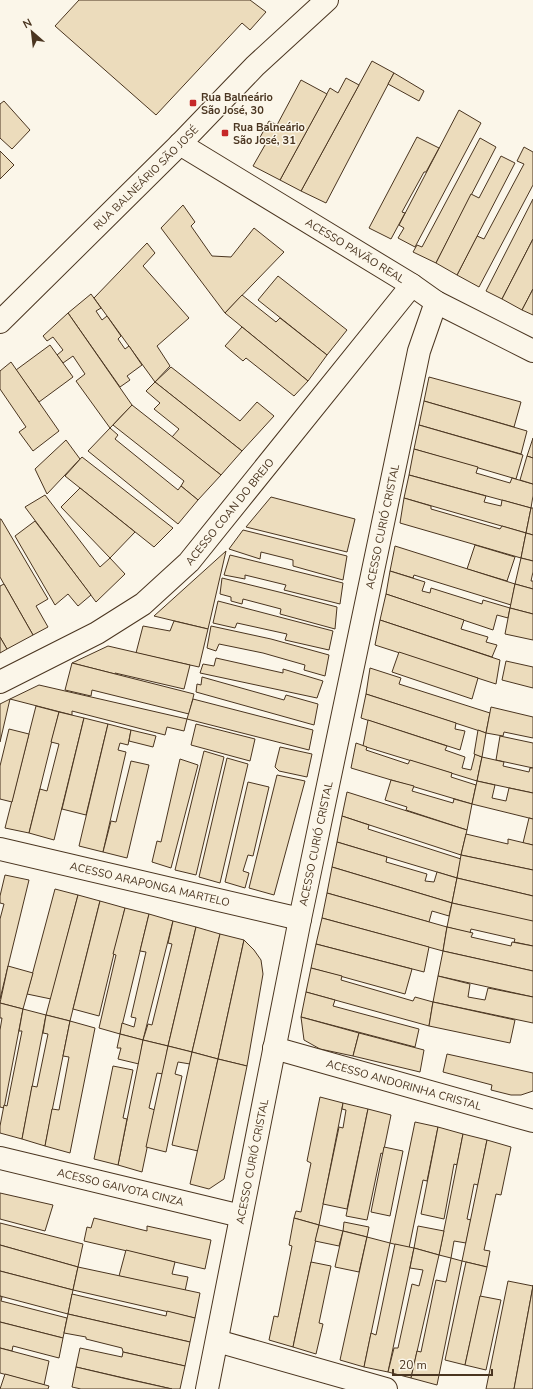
<svg xmlns="http://www.w3.org/2000/svg" width="533" height="1389" viewBox="0 0 533 1389" font-family="'Nunito Sans',sans-serif">
	<style>
		.building { fill: #ecdcbc; stroke: #4a3520 }
		.lines { fill: none; stroke-linecap: round; stroke-linejoin: round }
		.street-casing { stroke: #4a3520; stroke-width: 24 }
		.secondary-casing { stroke: #4a3520; stroke-width: 24 }
		.street { stroke: #fbf6e9; stroke-width: 22 }
		.secondary { stroke: #fbf6e9; stroke-width: 22 }
		.poi-dot { fill: #c62828; stroke: #fbf6e9; stroke-width: 1.5 }
		.labels { text-anchor: middle; dominant-baseline: central; stroke-width: 3; stroke-linejoin: round; paint-order: stroke }
		.poi-label { font-size: 11px; font-weight: bold; fill: #4a3520; stroke: #fbf6e9; text-anchor: start }
		.street-label { font-size: 11px; fill: #4a3520; stroke: #fbf6e9 }
	</style>
	<rect width="100%" height="100%" fill="#fbf6e9"/>
	<g class="building">
		<polygon points="79,0 250,0 266,12 250,30 242,23 156,115 55,26"/>
		<polygon points="372,61 394,73 326,203 301,191"/>
		<polygon points="394,73 424,91 419,101 388,84"/>
		<polygon points="346,78 359,85 301,191 280,180 330,88 338,93"/>
		<polygon points="301,80 327,94 280,180 253,166 265,145 258,141 269,121 277,125"/>
		<polygon points="4,101 30,130 12,149 0,138 0,104"/>
		<polygon points="459,110 481,123 415,247 398,238 404,228 399,225"/>
		<polygon points="417,137 439,148 426,172 424,172 402,212 405,213 391,239 369,228"/>
		<polygon points="480,138 496,147 436,263 413,252 417,245 422,247"/>
		<polygon points="524,147 533,152 533,185 479,287 457,275 477,236 484,239 524,164 517,161"/>
		<polygon points="0,151 14,165 0,179"/>
		<polygon points="501,156 515,163 457,275 436,263 471,194 479,198"/>
		<polygon points="533,199 533,239 502,299 486,291"/>
		<polygon points="183,205 195,222 191,226 212,256 231,257 254,228 284,252 225,313 161,228"/>
		<polygon points="533,239 533,289 522,310 502,299"/>
		<polygon points="147,243 155,253 143,266 189,318 157,346 170,366 155,382 94,298"/>
		<polygon points="278,276 347,330 327,355 258,300"/>
		<polygon points="533,289 533,315 522,310"/>
		<polygon points="91,294 101,308 96,311 102,320 107,316 121,336 118,339 125,349 129,346 142,365 127,376 130,380 120,387 68,313"/>
		<polygon points="242,295 276,322 280,318 327,355 308,381 225,313"/>
		<polygon points="68,313 132,405 110,428 76,381 85,374 73,356 63,363 57,355 63,350 53,337 47,341 43,336"/>
		<polygon points="242,327 308,381 294,396 246,358 243,361 225,346"/>
		<polygon points="50,345 73,377 39,402 16,370"/>
		<polygon points="11,362 59,431 33,451 19,432 26,427 0,389 0,371"/>
		<polygon points="171,367 240,421 257,402 274,416 242,451 155,382"/>
		<polygon points="429,377 521,402 514,427 424,401"/>
		<polygon points="155,382 242,451 221,475 172,437 179,429 154,409 160,403 146,391"/>
		<polygon points="424,401 527,431 521,454 419,425"/>
		<polygon points="132,405 221,475 198,500 181,486 184,481 113,425"/>
		<polygon points="419,425 523,455 516,479 414,449"/>
		<polygon points="110,428 118,435 115,439 178,490 181,486 198,500 178,524 88,451"/>
		<polygon points="533,438 533,458 527,456"/>
		<polygon points="66,440 80,459 47,494 35,469"/>
		<polygon points="414,449 478,467 476,473 510,483 512,478 533,484 533,496 531,508 409,475"/>
		<polygon points="527,456 533,458 533,484 520,480"/>
		<polygon points="82,457 173,528 154,547 65,476"/>
		<polygon points="409,475 486,496 484,502 501,506 502,500 531,508 526,533 404,498"/>
		<polygon points="80,488 135,532 110,558 61,507"/>
		<polygon points="45,495 100,567 110,558 125,574 96,602 25,507"/>
		<polygon points="271,497 355,519 347,552 246,527"/>
		<polygon points="404,498 431,506 431,509 500,529 502,526 526,533 521,558 400,523"/>
		<polygon points="531,508 533,508 533,535 526,533"/>
		<polygon points="0,519 1,519 48,599 36,606 48,627 33,635 0,577"/>
		<polygon points="35,521 91,595 78,606 68,594 55,605 15,536"/>
		<polygon points="243,530 347,556 343,580 293,566 293,560 261,552 260,559 229,549"/>
		<polygon points="526,533 533,535 533,561 521,558"/>
		<polygon points="475,545 515,557 507,581 467,569"/>
		<polygon points="395,546 515,584 511,605 414,575 413,578 390,571"/>
		<polygon points="226,551 208,629 154,616"/>
		<polygon points="230,555 343,583 340,604 284,590 286,585 245,575 245,579 224,575"/>
		<polygon points="521,558 533,561 533,572 531,581 533,581 533,589 515,584"/>
		<polygon points="390,571 425,582 422,591 430,593 431,588 482,604 483,600 510,608 508,618 497,615 493,630 386,594"/>
		<polygon points="222,578 283,593 337,607 335,629 280,614 281,609 243,599 242,604 231,601 231,597 220,594"/>
		<polygon points="4,584 33,635 7,649 0,637 0,586"/>
		<polygon points="515,584 533,589 533,614 510,608"/>
		<polygon points="386,594 464,620 461,629 488,637 486,642 497,645 492,657 380,620"/>
		<polygon points="218,601 333,631 329,650 285,640 287,634 237,623 235,628 213,623"/>
		<polygon points="510,608 533,614 533,640 505,634"/>
		<polygon points="380,620 500,660 496,684 375,645"/>
		<polygon points="174,621 208,629 199,667 136,653 143,626 170,631"/>
		<polygon points="211,626 271,639 329,655 325,676 304,670 305,665 263,653 219,644 216,651 207,648"/>
		<polygon points="0,637 7,649 0,653"/>
		<polygon points="108,646 190,665 184,689 115,673 115,674 72,663"/>
		<polygon points="399,652 478,678 472,699 392,672"/>
		<polygon points="216,658 283,673 283,669 323,681 317,698 200,673 203,664 214,666"/>
		<polygon points="506,661 533,667 533,688 502,680"/>
		<polygon points="72,663 194,694 189,714 92,690 91,696 65,690"/>
		<polygon points="370,668 401,678 399,684 490,713 486,733 366,694"/>
		<polygon points="202,677 284,700 286,695 318,704 314,725 196,692 197,684 201,685"/>
		<polygon points="39,685 187,719 184,731 167,727 165,735 72,711 72,715 10,699"/>
		<polygon points="366,694 456,723 455,729 465,731 460,750 361,718"/>
		<polygon points="10,699 0,742 0,704"/>
		<polygon points="193,699 313,730 309,750 187,719"/>
		<polygon points="36,706 59,712 29,833 5,828"/>
		<polygon points="491,707 533,717 533,738 504,732 503,736 486,733"/>
		<polygon points="59,712 84,718 54,840 29,833 40,789 47,791 59,744 51,742"/>
		<polygon points="84,718 108,724 86,815 62,809"/>
		<polygon points="368,720 447,746 445,750 465,757 462,768 471,770 475,754 482,757 477,781 363,746"/>
		<polygon points="108,724 131,730 128,745 120,743 118,750 126,752 103,852 79,846"/>
		<polygon points="196,724 255,739 250,761 191,745"/>
		<polygon points="9,729 29,734 12,802 0,799 0,766"/>
		<polygon points="131,730 156,736 153,747 129,741"/>
		<polygon points="478,730 486,733 482,757 474,754"/>
		<polygon points="500,736 533,743 533,768 496,760"/>
		<polygon points="356,743 367,747 366,750 408,764 410,760 452,773 451,777 476,785 472,804 351,768"/>
		<polygon points="280,747 312,754 307,777 279,771 275,767"/>
		<polygon points="204,751 224,757 196,875 175,870"/>
		<polygon points="482,757 504,762 503,766 529,772 530,768 533,768 533,793 477,781"/>
		<polygon points="227,758 248,764 220,883 199,877"/>
		<polygon points="180,759 198,765 171,868 152,862 157,841 161,842"/>
		<polygon points="131,761 149,765 127,858 103,852 111,821 116,822"/>
		<polygon points="277,775 305,781 274,895 249,888"/>
		<polygon points="391,780 414,786 412,791 453,803 454,799 472,804 467,830 406,810 407,807 385,800"/>
		<polygon points="477,781 495,785 492,798 506,801 509,788 533,793 533,819 472,804"/>
		<polygon points="248,782 269,787 253,856 248,855 243,871 249,873 245,888 225,882"/>
		<polygon points="347,792 467,830 461,855 342,816"/>
		<polygon points="342,816 369,825 368,829 461,859 457,878 337,842"/>
		<polygon points="529,818 533,819 533,845 523,843"/>
		<polygon points="466,834 508,844 508,839 533,845 533,870 461,855"/>
		<polygon points="337,842 387,857 386,862 427,874 425,881 434,882 437,872 457,878 452,903 332,867"/>
		<polygon points="461,855 533,870 533,896 457,878"/>
		<polygon points="332,867 452,903 449,916 432,911 429,922 327,893"/>
		<polygon points="5,875 29,880 0,999 0,919 4,904 0,903 0,896"/>
		<polygon points="457,878 533,896 533,922 452,903"/>
		<polygon points="55,889 78,895 51,999 27,994"/>
		<polygon points="327,893 447,927 443,951 322,918"/>
		<polygon points="78,895 100,901 70,1021 46,1015"/>
		<polygon points="100,901 125,908 99,1016 73,1009"/>
		<polygon points="452,903 533,921 533,946 514,942 515,939 471,929 470,933 447,927"/>
		<polygon points="125,908 149,914 120,1034 99,1028 116,955 113,954"/>
		<polygon points="149,914 173,921 143,1040 120,1034 122,1023 134,1027 136,1018 131,1017 146,952 140,951"/>
		<polygon points="322,918 429,947 424,972 316,944"/>
		<polygon points="173,921 196,927 168,1046 143,1040 148,1024 152,1025 172,944 168,943"/>
		<polygon points="196,927 220,934 192,1052 168,1046"/>
		<polygon points="447,927 473,933 471,937 511,946 512,942 533,946 533,971 443,951"/>
		<polygon points="220,934 244,940 218,1059 192,1052"/>
		<polygon points="244,940 254,950 261,960 263,974 247,1066 218,1059"/>
		<polygon points="316,944 412,969 405,994 311,968"/>
		<polygon points="443,951 533,971 533,997 438,976"/>
		<polygon points="8,966 33,973 23,1009 0,1003"/>
		<polygon points="311,968 342,976 341,980 413,1001 415,997 433,1002 429,1026 306,992"/>
		<polygon points="438,976 470,984 468,997 485,1000 488,988 533,997 533,1023 433,1002"/>
		<polygon points="306,992 335,1000 333,1006 419,1029 415,1047 301,1017"/>
		<polygon points="433,1002 515,1020 510,1043 429,1026"/>
		<polygon points="0,1003 23,1009 4,1108 0,1107 0,1030 2,1018 0,1018"/>
		<polygon points="23,1009 46,1015 22,1139 0,1133 0,1126 4,1105 7,1106 22,1031 19,1031"/>
		<polygon points="46,1015 70,1021 45,1146 22,1139 32,1086 37,1087 48,1034 43,1033"/>
		<polygon points="301,1017 359,1033 353,1056 320,1049 304,1040"/>
		<polygon points="70,1021 95,1028 70,1153 45,1146 52,1109 59,1110 69,1057 63,1056"/>
		<polygon points="359,1033 424,1050 420,1072 353,1056"/>
		<polygon points="120,1034 143,1040 139,1064 118,1059 121,1048 117,1048"/>
		<polygon points="143,1040 168,1046 163,1074 157,1073 149,1108 155,1110 142,1172 118,1165"/>
		<polygon points="168,1046 192,1052 190,1064 178,1062 175,1074 182,1076 166,1152 146,1147"/>
		<polygon points="192,1052 218,1059 198,1151 172,1145"/>
		<polygon points="447,1054 533,1073 533,1091 521,1095 511,1095 491,1090 492,1085 443,1072"/>
		<polygon points="218,1059 247,1066 224,1179 209,1189 190,1184"/>
		<polygon points="113,1066 133,1070 123,1118 127,1119 118,1165 94,1159"/>
		<polygon points="320,1097 343,1103 319,1225 294,1218 296,1211 301,1212 311,1163 307,1161"/>
		<polygon points="343,1103 368,1109 347,1209 323,1204 339,1127 343,1128 346,1110 342,1109"/>
		<polygon points="368,1109 391,1115 383,1154 381,1153 367,1220 346,1216"/>
		<polygon points="415,1122 438,1127 427,1181 423,1180 409,1248 390,1243"/>
		<polygon points="438,1127 463,1134 457,1165 454,1164 444,1219 421,1214"/>
		<polygon points="463,1134 487,1140 478,1185 474,1184 467,1219 471,1220 466,1243 454,1241 451,1258 439,1255"/>
		<polygon points="487,1140 511,1147 501,1195 496,1194 484,1250 490,1251 487,1267 462,1261"/>
		<polygon points="384,1147 403,1151 390,1216 371,1212"/>
		<polygon points="0,1193 53,1205 45,1231 0,1219"/>
		<polygon points="94,1218 147,1231 147,1226 211,1240 205,1269 84,1241 87,1227 91,1228"/>
		<polygon points="294,1218 319,1225 293,1347 269,1340 274,1316 278,1317 292,1246 289,1245"/>
		<polygon points="344,1222 369,1227 367,1237 343,1231"/>
		<polygon points="0,1223 83,1244 78,1267 0,1245"/>
		<polygon points="319,1225 343,1231 339,1246 315,1241"/>
		<polygon points="418,1226 444,1231 439,1255 414,1248"/>
		<polygon points="343,1231 367,1237 359,1272 335,1267"/>
		<polygon points="367,1237 390,1243 364,1367 340,1360"/>
		<polygon points="395,1244 414,1248 388,1372 364,1367 371,1333 376,1335"/>
		<polygon points="0,1245 78,1267 73,1290 0,1271"/>
		<polygon points="414,1248 439,1255 411,1378 388,1372 394,1348 398,1348 412,1284 419,1286 423,1270 410,1268"/>
		<polygon points="126,1250 175,1262 172,1274 188,1277 185,1291 119,1276"/>
		<polygon points="451,1258 462,1261 437,1385 411,1378 417,1351 421,1352 436,1280 446,1282"/>
		<polygon points="311,1262 331,1266 319,1323 323,1324 316,1354 293,1347"/>
		<polygon points="466,1262 487,1267 465,1365 445,1360"/>
		<polygon points="78,1267 200,1293 195,1318 73,1290"/>
		<polygon points="0,1271 73,1290 68,1314 0,1296"/>
		<polygon points="508,1281 533,1286 514,1389 486,1389"/>
		<polygon points="533,1285 533,1389 514,1389 533,1286"/>
		<polygon points="72,1294 166,1316 167,1311 195,1318 190,1342 68,1314"/>
		<polygon points="0,1296 2,1297 1,1301 67,1318 63,1338 0,1322"/>
		<polygon points="480,1296 501,1300 486,1370 465,1365"/>
		<polygon points="68,1314 190,1342 185,1366 123,1352 122,1348 86,1339 86,1337 64,1333"/>
		<polygon points="0,1322 63,1338 59,1358 13,1346 12,1351 0,1348"/>
		<polygon points="0,1348 49,1361 44,1385 0,1373"/>
		<polygon points="80,1348 122,1357 123,1352 185,1366 180,1389 172,1389 76,1367"/>
		<polygon points="76,1367 127,1379 172,1389 81,1389 72,1387"/>
		<polygon points="5,1374 49,1386 48,1389 0,1389"/>
	</g>
	<g class="lines">
		<g class="street-casing">
			<g id="street">
				<path id="s1" d="M180,144L412,285L436,302L533,351"/>
				<path id="s2" d="M0,682L97,633L143,604L189,562L412,285"/>
				<path id="s3" d="M0,849L300,919"/>
				<path id="s4" d="M274,1048L533,1121"/>
				<path id="s5" d="M0,1158L241,1216"/>
				<polyline points="217,1341 386,1389"/>
				<path id="s6" d="M207,1389L300,919L419,351L436,302"/>
			</g>
		</g>
		<g class="secondary-casing">
			<g id="secondary">
				<path id="s7" d="M0,322L180,144L255,66L327,0"/>
			</g>
		</g>
		<use href="#street" class="street"/>
		<use href="#secondary" class="secondary"/>
	</g>
	<g class="poi-dot">
		<rect x="189" y="99" width="8" height="8" rx="2"/>
		<rect x="221" y="129" width="8" height="8" rx="2"/>
	</g>
	<g class="labels">
		<g class="poi-label">
			<text x="201" y="97">Rua Balneário<tspan x="201" dy="13">São José, 30</tspan></text>
			<text x="233" y="127">Rua Balneário<tspan x="233" dy="13">São José, 31</tspan></text>
		</g>
		<g class="street-label">
			<text stroke="none"><textPath href="#s7" startOffset="205">RUA BALNEÁRIO SÃO JOSÉ</textPath></text>
			<text stroke="none"><textPath href="#s1" startOffset="205">ACESSO PAVÃO REAL</textPath></text>
			<text stroke="none"><textPath href="#s2" startOffset="290">ACESSO COAN DO BREJO</textPath></text>
			<text stroke="none"><textPath href="#s6" startOffset="880">ACESSO CURIÓ CRISTAL</textPath></text>
			<text stroke="none"><textPath href="#s6" startOffset="556">ACESSO CURIÓ CRISTAL</textPath></text>
			<text stroke="none"><textPath href="#s3" startOffset="154">ACESSO ARAPONGA MARTELO</textPath></text>
			<text stroke="none"><textPath href="#s4" startOffset="135">ACESSO ANDORINHA CRISTAL</textPath></text>
			<text stroke="none"><textPath href="#s6" startOffset="232">ACESSO CURIÓ CRISTAL</textPath></text>
			<text stroke="none"><textPath href="#s5" startOffset="124">ACESSO GAIVOTA CINZA</textPath></text>
		</g>
	</g>
	<g transform="translate(32 32) rotate(332)" stroke="#fbf6e9" stroke-width="3" paint-order="stroke">
	<path d="M0-3L7 15L0 10L-7 15Z" fill="#4a3520"/>
	<text y="-6" font-size="11" font-weight="bold" text-anchor="middle" fill="#4a3520">N</text>
	</g>
	<path d="M393 1369v6h99v-6" fill="none" stroke="#4a3520" stroke-width="2"/>
	<text x="399" y="1369" font-size="12" fill="#4a3520" stroke="#fbf6e9" stroke-width="3" paint-order="stroke">20 m</text>
</svg>
